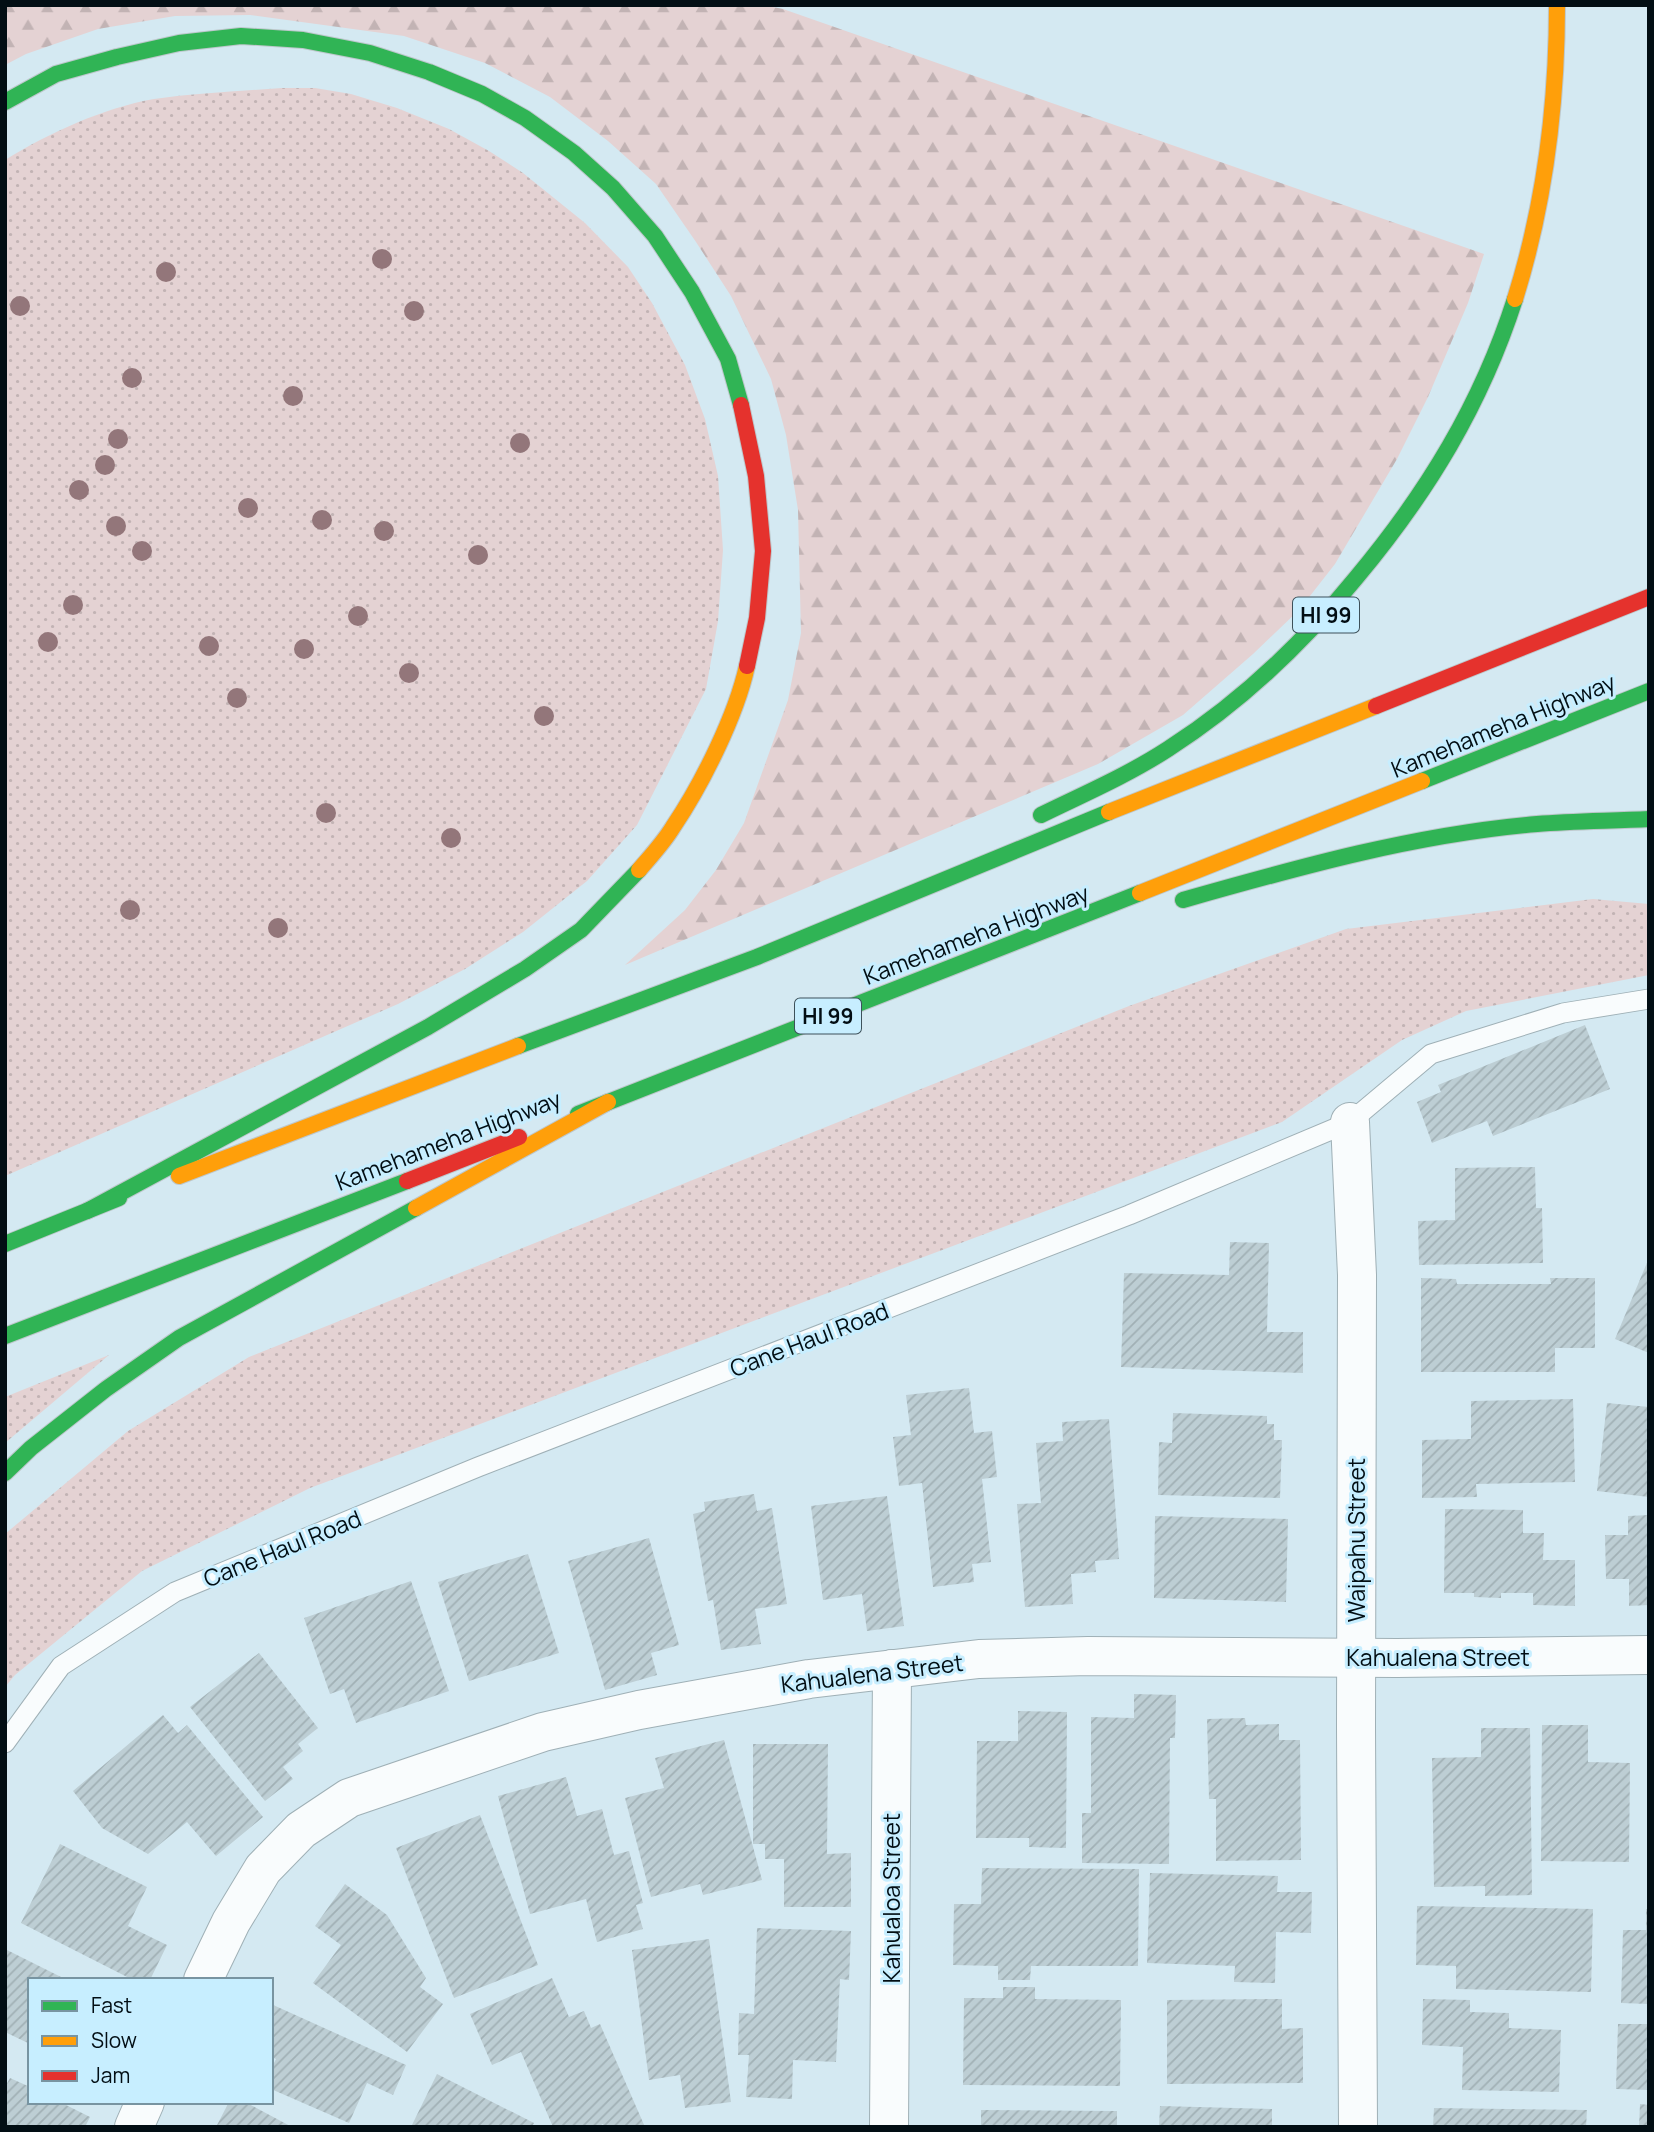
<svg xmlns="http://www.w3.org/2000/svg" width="1654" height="2132" viewBox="0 0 1654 2132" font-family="Manrope,sans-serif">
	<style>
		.grass { fill: url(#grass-dots) }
		.forest { fill: url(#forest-firs) }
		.building { fill: url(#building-hatch) }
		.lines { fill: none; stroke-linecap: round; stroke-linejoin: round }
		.lane-casing { stroke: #9fb0b6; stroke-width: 21 }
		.street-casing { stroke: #9fb0b6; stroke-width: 40 }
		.fast-casing { stroke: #bdc7cb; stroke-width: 18 }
		.slow-casing { stroke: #bdc7cb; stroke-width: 18 }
		.jam-casing { stroke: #bdc7cb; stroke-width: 18 }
		.lane { stroke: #f9fcfd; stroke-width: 19 }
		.street { stroke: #f9fcfd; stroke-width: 38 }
		.fast { stroke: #30b455; stroke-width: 16 }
		.slow { stroke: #ff9f0a; stroke-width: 16 }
		.jam { stroke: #e5322d; stroke-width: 16 }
		.tree { fill: #93767a }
		.labels { text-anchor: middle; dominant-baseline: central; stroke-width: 6; stroke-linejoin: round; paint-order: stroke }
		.shield { fill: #c7eeff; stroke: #3d515a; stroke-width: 2 }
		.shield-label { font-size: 21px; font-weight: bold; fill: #020e14 }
		.street-label { font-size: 23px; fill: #020e14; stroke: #c7eeff }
	</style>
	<defs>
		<pattern id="grass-dots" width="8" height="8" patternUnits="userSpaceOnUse" patternTransform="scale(1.75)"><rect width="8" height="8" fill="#e4d2d3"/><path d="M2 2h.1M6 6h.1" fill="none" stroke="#c2b3b4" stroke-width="1.8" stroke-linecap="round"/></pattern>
		<pattern id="forest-firs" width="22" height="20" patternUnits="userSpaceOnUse" patternTransform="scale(1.75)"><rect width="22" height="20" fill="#e4d2d3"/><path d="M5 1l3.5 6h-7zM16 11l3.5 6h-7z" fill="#c2b3b4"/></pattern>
		<pattern id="building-hatch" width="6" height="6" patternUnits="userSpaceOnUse" patternTransform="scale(1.75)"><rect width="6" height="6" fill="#bdced4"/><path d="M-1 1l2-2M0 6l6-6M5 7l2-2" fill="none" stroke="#a1b0b5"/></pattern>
	</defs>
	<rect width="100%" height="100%" fill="#d4e9f2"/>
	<g class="grass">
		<path d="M282,88H315L351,94L397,108L449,129L489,151L523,173L585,223L628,267L652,303L685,365L705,419L718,476L723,550L718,621L706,689L637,825L587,881L523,932L465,969L398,1004L5,1176V160C49,133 103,108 154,99C196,93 240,91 282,88Z"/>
		<polygon points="1593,899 1649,904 1649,975 1466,1011 1402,1040 1282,1122 310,1488 142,1571 15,1675 5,1687 5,1534 128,1431 249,1357 1129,1006 1346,929"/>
		<polygon points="109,1355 5,1443 5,1397"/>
	</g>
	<polygon class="forest" points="5,5 763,5 783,9 1484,254 1468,303 1428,397 1397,459 1335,564 1299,610 1253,654 1183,715 1098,764 625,965 685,910 716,870 744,823 788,700 801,633 798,510 786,435 771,379 731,296 696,242 656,184 608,141 550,97 485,63 404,36 250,15 175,16 98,29 26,54 5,65"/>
	<g class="building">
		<polygon points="1585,1025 1610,1089 1493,1136 1487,1121 1432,1143 1417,1102 1441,1092 1438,1085"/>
		<polygon points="1535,1167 1536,1208 1542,1208 1543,1263 1419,1265 1418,1221 1455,1220 1455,1168"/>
		<polygon points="1230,1242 1269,1243 1267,1332 1303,1332 1303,1373 1121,1367 1124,1273 1229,1275"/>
		<polygon points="1649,1258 1649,1353 1615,1339"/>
		<polygon points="1421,1278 1456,1279 1457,1284 1551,1284 1550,1278 1595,1278 1595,1348 1555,1348 1555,1372 1421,1372"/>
		<polygon points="969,1388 974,1433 992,1431 997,1477 982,1479 991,1562 972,1564 974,1582 933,1587 922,1483 899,1486 893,1437 911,1435 906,1395"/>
		<polygon points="1573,1399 1575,1482 1476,1484 1477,1497 1422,1498 1422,1440 1471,1439 1471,1401"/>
		<polygon points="1607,1403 1649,1407 1649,1497 1597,1491"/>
		<polygon points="1173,1413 1267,1416 1267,1424 1274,1424 1274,1440 1282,1440 1280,1498 1158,1495 1159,1442 1172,1443"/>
		<polygon points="1109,1419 1119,1559 1095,1561 1096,1572 1071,1574 1073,1604 1025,1607 1017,1504 1041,1503 1036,1443 1063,1441 1062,1422"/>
		<polygon points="754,1494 757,1511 772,1508 787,1604 755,1609 761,1644 721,1650 713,1600 708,1601 693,1514 705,1511 704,1502"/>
		<polygon points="887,1496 904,1626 867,1631 862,1594 823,1600 811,1506"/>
		<polygon points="1445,1509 1523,1510 1523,1533 1544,1533 1543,1560 1575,1560 1575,1606 1533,1605 1533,1593 1501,1593 1501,1598 1474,1597 1474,1593 1444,1593"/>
		<polygon points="1649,1515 1649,1605 1629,1606 1629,1579 1606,1579 1605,1535 1628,1535 1628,1516"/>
		<polygon points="1155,1516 1288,1519 1286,1602 1154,1598"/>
		<polygon points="649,1538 679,1645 651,1653 657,1675 605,1690 568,1561"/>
		<polygon points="528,1554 559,1653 469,1681 438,1582"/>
		<polygon points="411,1581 449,1691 356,1723 344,1689 330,1694 304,1618"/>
		<polygon points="259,1653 318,1728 298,1744 303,1751 283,1767 293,1779 265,1801 190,1707"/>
		<polygon points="1134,1694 1176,1695 1175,1738 1170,1738 1169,1864 1082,1863 1082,1813 1091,1813 1091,1717 1134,1718"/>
		<polygon points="1018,1711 1067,1712 1066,1848 1029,1847 1029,1838 976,1838 977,1741 1018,1741"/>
		<polygon points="163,1715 178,1733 187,1725 263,1817 216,1856 187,1822 148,1854 102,1828 73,1791"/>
		<polygon points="1245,1718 1246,1725 1279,1724 1279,1740 1300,1740 1301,1860 1216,1861 1216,1799 1209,1799 1207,1719"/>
		<polygon points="1542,1725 1588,1725 1588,1762 1630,1763 1629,1862 1541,1861"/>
		<polygon points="1481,1728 1530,1728 1532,1895 1485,1896 1485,1886 1434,1887 1432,1758 1481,1757"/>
		<polygon points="724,1740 762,1880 703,1895 700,1884 651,1897 625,1798 664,1788 655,1758"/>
		<polygon points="753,1744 828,1744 827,1854 851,1853 851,1907 784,1907 784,1859 765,1859 765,1844 753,1844"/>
		<polygon points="566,1777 577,1816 602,1809 614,1855 629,1851 643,1903 636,1905 643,1929 597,1942 586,1899 530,1914 498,1796"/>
		<polygon points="480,1815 538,1965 454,1998 396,1848"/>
		<polygon points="60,1844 147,1887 128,1926 167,1945 150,1980 133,1980 21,1923"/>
		<polygon points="982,1868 1139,1869 1138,1966 1031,1966 1030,1980 998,1980 998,1966 953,1965 954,1904 981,1904"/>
		<polygon points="1150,1873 1278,1876 1277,1892 1312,1892 1311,1933 1276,1932 1275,1983 1234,1982 1235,1966 1147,1963"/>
		<polygon points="345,1884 387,1915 426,1978 420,1987 443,2004 407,2052 313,1983 341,1945 315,1926"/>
		<polygon points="1417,1906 1593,1909 1591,1992 1456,1989 1456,1966 1416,1965"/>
		<polygon points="1646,1909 1649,1909 1649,2004 1621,2003 1623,1930 1646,1930"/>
		<polygon points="757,1928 851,1931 849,1980 840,1979 836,2062 793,2060 792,2099 746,2097 749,2055 738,2055 739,2013 754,2014"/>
		<polygon points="709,1939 731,2102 685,2108 680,2075 649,2080 632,1950"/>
		<polygon points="5,1949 67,1980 30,1980 30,2044 5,2032"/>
		<polygon points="552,1978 569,2017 584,2011 591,2028 600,2024 645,2127 604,2127 603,2124 597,2127 553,2127 521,2052 492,2065 470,2014"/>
		<polygon points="1003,1987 1035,1987 1035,1999 1121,2000 1120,2086 963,2085 964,1998 1003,1998"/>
		<polygon points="1282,1999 1282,2029 1303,2028 1303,2083 1167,2084 1167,2000"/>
		<polygon points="1423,1999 1470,2000 1470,2012 1509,2013 1509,2028 1561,2030 1559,2092 1462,2090 1463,2047 1422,2045"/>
		<polygon points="271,2004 406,2065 393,2095 367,2083 349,2123 271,2089 271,2069 276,2059 271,2057"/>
		<polygon points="1618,2024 1649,2024 1649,2090 1616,2089"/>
		<polygon points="437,2074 534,2123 532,2127 411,2127"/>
		<polygon points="10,2078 30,2087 30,2102 60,2102 90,2117 85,2127 5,2127 5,2087"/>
		<polygon points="229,2102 245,2102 292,2127 216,2127"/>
		<polygon points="1640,2104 1649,2105 1649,2127 1639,2127"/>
		<polygon points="1160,2106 1272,2109 1272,2127 1159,2127"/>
		<polygon points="1434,2108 1587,2110 1586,2127 1433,2127"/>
		<polygon points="981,2110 1117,2111 1117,2127 981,2127"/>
	</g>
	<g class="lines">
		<g class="lane-casing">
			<polyline id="lane" points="5,1743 61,1666 175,1592 478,1467 1129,1215 1350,1122 1431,1054 1563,1013 1649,999"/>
		</g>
		<g class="street-casing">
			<g id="street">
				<polyline points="1350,1122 1357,1275 1356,1727 1358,2127"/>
				<polyline points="203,1980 231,1922 263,1869 301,1830 349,1798 543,1732 639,1710 809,1679 979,1659 1088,1656 1397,1658 1649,1655"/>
				<polyline points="134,2127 145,2102"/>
				<polyline points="889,2127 892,1669"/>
			</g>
		</g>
		<g class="fast-casing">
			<g id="fast">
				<polyline points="5,102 56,74 117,57 179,43 241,36 303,40 370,53 429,72 482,94 525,118 574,153 613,188 655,236 692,292 728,359 741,405"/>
				<polyline points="1422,781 1649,691"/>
				<path d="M1041,815C1084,794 1128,775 1168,749C1240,703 1302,644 1356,578C1427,493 1481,405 1515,299"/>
				<path d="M1183,900C1299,867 1417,834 1537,824C1574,821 1612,821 1649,819"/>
				<polyline points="518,1046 757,957 1109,812"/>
				<polyline points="578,1114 1140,893"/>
				<polyline points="87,1211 428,1027 525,969 581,930 639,870"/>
				<polyline points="5,1244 119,1198"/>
				<polyline points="5,1336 407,1181"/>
				<polyline points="5,1473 31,1448 106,1389 179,1338 416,1208"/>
			</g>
		</g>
		<g class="slow-casing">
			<g id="slow">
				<path d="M1515,299C1545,203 1557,105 1557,5"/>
				<polyline points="1109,812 1376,706"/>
				<path d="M639,870C651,856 664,842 673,827C702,784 736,716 747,666"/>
				<polyline points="1140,893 1422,781"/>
				<polyline points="179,1176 518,1046"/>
				<polyline points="416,1208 608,1102"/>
			</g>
		</g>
		<g class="jam-casing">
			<g id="jam">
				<polyline points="741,405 756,476 763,551 757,618 747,666"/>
				<polyline points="1376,706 1649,597"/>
				<polyline points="407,1181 519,1137"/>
			</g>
		</g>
		<use href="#lane" class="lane"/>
		<use href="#street" class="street"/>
		<use href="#fast" class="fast"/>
		<use href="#slow" class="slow"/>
		<use href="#jam" class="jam"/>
	</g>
	<g class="tree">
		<circle cx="382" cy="259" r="10"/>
		<circle cx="166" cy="272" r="10"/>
		<circle cx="20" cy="306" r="10"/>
		<circle cx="414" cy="311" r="10"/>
		<circle cx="132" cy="378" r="10"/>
		<circle cx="293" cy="396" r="10"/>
		<circle cx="118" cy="439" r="10"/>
		<circle cx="520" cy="443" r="10"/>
		<circle cx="105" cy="465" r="10"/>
		<circle cx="79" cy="490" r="10"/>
		<circle cx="248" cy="508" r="10"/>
		<circle cx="322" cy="520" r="10"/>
		<circle cx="116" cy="526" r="10"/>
		<circle cx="384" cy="531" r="10"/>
		<circle cx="142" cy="551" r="10"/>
		<circle cx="478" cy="555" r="10"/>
		<circle cx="73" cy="605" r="10"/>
		<circle cx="358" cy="616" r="10"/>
		<circle cx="48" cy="642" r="10"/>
		<circle cx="209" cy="646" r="10"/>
		<circle cx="304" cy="649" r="10"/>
		<circle cx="409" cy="673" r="10"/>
		<circle cx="237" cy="698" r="10"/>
		<circle cx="544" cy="716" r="10"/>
		<circle cx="326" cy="813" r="10"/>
		<circle cx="451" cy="838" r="10"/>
		<circle cx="130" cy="910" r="10"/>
		<circle cx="278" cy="928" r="10"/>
	</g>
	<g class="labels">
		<g class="shield">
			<rect x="1293" y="597.5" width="66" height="35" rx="5"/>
			<rect x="795" y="998.5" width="66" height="35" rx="5"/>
		</g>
		<g class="shield-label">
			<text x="1326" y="615">HI 99</text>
			<text x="828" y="1016">HI 99</text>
		</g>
		<g class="street-label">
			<text transform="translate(1503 725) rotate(-22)">Kamehameha Highway</text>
			<text transform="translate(976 934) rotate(-21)">Kamehameha Highway</text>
			<text transform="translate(448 1140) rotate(-21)">Kamehameha Highway</text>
			<text transform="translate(809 1339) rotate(-21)">Cane Haul Road</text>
			<text transform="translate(1356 1540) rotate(-90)">Waipahu Street</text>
			<text transform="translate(282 1548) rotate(-22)">Cane Haul Road</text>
			<text x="1438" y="1657">Kahualena Street</text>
			<text transform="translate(872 1673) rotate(-7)">Kahualena Street</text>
			<text transform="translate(891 1898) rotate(-90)">Kahualoa Street</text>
		</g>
	</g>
	<rect width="1654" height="2132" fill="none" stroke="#020e14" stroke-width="14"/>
	<rect x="28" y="1978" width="245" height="126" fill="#c7eeff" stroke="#7894a1" stroke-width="2"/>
	<rect x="42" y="2001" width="35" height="10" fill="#30b455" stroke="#7894a1" stroke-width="2"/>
	<text x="91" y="2013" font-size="21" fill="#020e14">Fast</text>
	<rect x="42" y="2036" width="35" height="10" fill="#ff9f0a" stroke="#7894a1" stroke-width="2"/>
	<text x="91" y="2048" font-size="21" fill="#020e14">Slow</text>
	<rect x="42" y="2071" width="35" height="10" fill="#e5322d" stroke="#7894a1" stroke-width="2"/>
	<text x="91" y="2083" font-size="21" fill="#020e14">Jam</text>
</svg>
